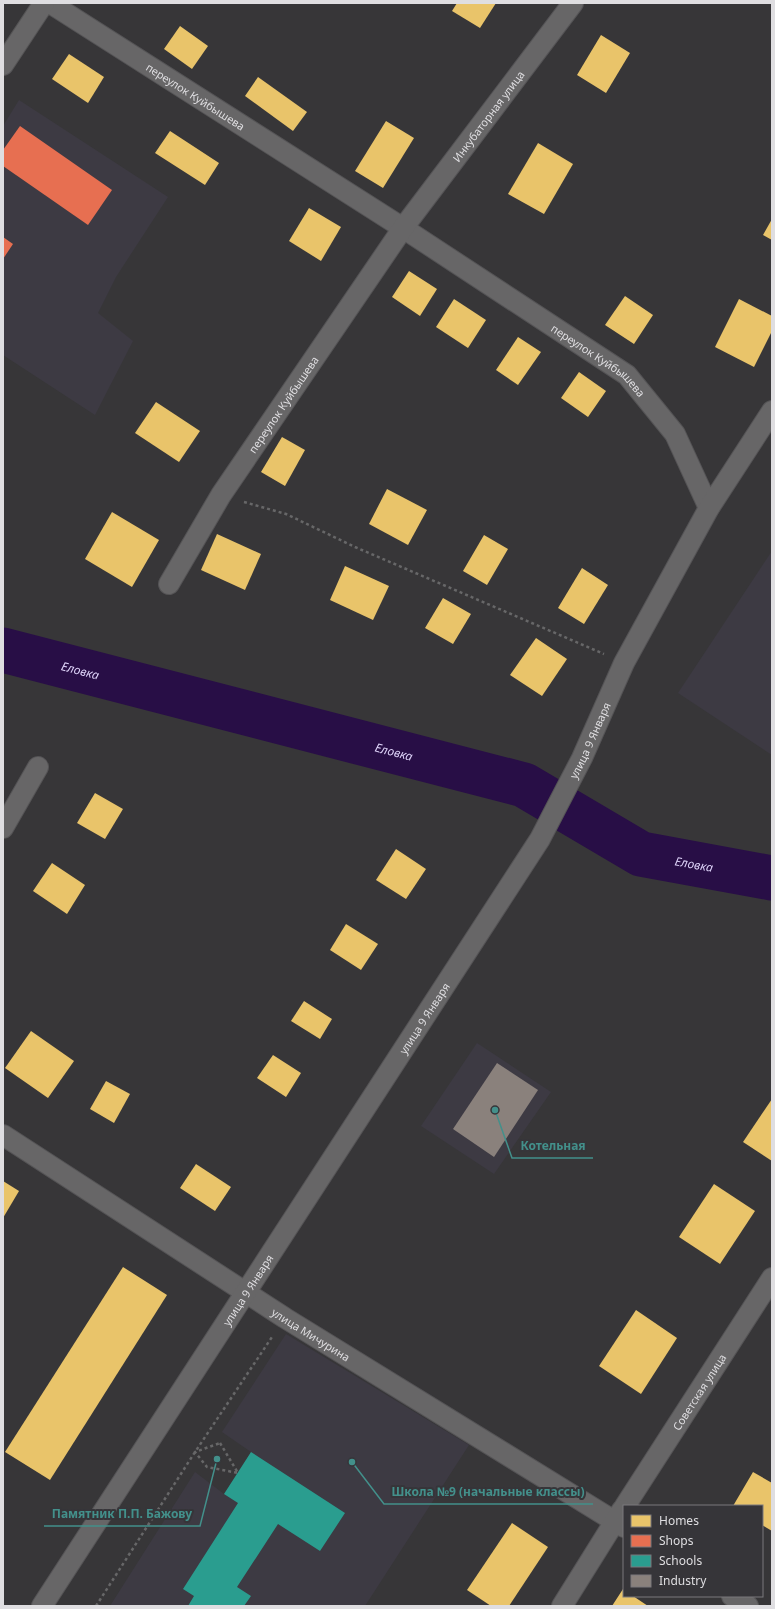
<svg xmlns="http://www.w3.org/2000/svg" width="775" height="1609" viewBox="0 0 775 1609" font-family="'Noto Sans',sans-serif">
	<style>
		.built { fill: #3d3a43 }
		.homes { fill: #e9c46a }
		.shops { fill: #e76f51 }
		.schools { fill: #2a9d8f }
		.industry { fill: #8a817c }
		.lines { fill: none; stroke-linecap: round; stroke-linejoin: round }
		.river { stroke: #280e46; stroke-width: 45 }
		.minor-casing { stroke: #555456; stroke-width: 22 }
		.path { stroke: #676768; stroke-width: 2.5; stroke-dasharray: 3 3; stroke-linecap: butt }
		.minor { stroke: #676667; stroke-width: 20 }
		.labels { text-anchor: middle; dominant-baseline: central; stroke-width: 4; stroke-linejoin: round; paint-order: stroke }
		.street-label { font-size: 11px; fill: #dfdee1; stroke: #363539 }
		.water-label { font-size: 12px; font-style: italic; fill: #ddd2f8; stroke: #363539 }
		.leader { fill: none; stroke: #43908b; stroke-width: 1.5 }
		.callout-dot { fill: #43908b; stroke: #363539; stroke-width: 1.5 }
		.callout-label { font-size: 12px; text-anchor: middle; font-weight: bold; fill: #43908b; stroke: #363539; stroke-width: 4; stroke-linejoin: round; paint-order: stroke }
	</style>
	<rect width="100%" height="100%" fill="#373638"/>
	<g class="built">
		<polygon points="19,100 168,197 116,277 98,313 133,341 95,415 3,355 3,126"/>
		<polygon points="772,551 772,755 678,693"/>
		<polygon points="477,1043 551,1092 494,1174 421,1126"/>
		<polygon points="286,1334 469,1445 365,1606 110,1606 195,1472 224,1494 238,1473 251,1452 222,1432"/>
	</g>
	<g class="homes">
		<polygon points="457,3 496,3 480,28 452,11"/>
		<polygon points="180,26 208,46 192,69 164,49"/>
		<polygon points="601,35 630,53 606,93 577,75"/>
		<polygon points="69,54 104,77 88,103 52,79"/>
		<polygon points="258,77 307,112 293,131 245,96"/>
		<polygon points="386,121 414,138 383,188 355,171"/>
		<polygon points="170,131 219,163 205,185 155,153"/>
		<polygon points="538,143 573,164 544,214 508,194"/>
		<polygon points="309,208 341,227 321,261 289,241"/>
		<polygon points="772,219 772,240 763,235"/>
		<polygon points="409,271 437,289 420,316 392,297"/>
		<polygon points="625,296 653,315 634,344 605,325"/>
		<polygon points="454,299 486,320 468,348 436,327"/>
		<polygon points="739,299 772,316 772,331 754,367 715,347"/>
		<polygon points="518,337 541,352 518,385 496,370"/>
		<polygon points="579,372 606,391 588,417 561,398"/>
		<polygon points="156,402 200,431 179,462 135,433"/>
		<polygon points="282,437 305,450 285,486 261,472"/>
		<polygon points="387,489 427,510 408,545 369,524"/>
		<polygon points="112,512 159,540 132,587 85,559"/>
		<polygon points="217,534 261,554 245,590 201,570"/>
		<polygon points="484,535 508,549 487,585 463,571"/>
		<polygon points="345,566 389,586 373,620 330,600"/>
		<polygon points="582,568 608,585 584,624 558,608"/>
		<polygon points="443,598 471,614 453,644 425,628"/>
		<polygon points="536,638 567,659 542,696 510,675"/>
		<polygon points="95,793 123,809 105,839 77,823"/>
		<polygon points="396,849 426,869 406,899 376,880"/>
		<polygon points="52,863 85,885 67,914 33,891"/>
		<polygon points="346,924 378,944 361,970 330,950"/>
		<polygon points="304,1001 332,1019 320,1039 291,1021"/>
		<polygon points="31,1031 74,1061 48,1098 5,1068"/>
		<polygon points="273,1055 301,1073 286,1097 257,1078"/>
		<polygon points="106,1081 130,1094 114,1123 90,1109"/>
		<polygon points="772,1099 772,1161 743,1142"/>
		<polygon points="196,1164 231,1187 215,1211 180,1188"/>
		<polygon points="3,1181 19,1191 3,1218"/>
		<polygon points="714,1184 755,1211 720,1264 679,1237"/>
		<polygon points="123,1267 167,1295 50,1480 5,1452"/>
		<polygon points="636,1310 677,1338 641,1394 599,1366"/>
		<polygon points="753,1472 772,1483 772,1531 762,1525 762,1506 733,1506"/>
		<polygon points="512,1523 548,1547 509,1606 491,1606 467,1590"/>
		<polygon points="623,1589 624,1596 633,1596 648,1606 612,1606"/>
	</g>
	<g class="shops">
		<polygon points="20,126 112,190 88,225 3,166 3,150"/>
		<polygon points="3,237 13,244 3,259"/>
	</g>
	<polygon class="schools" points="251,1452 345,1513 320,1551 278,1524 237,1587 251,1596 244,1606 188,1606 194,1596 183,1589 238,1503 224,1494"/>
	<polygon class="industry" points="497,1063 538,1090 494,1157 453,1129"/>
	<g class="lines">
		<path class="river" id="s1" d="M3,650L524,785L641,854L772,878"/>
		<g class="minor-casing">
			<g id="minor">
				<path id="s2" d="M50,3L403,228L627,375L675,434L709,508"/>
				<polyline points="3,65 44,3"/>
				<path id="s3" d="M169,584L221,495L403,228L573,3"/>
				<polyline points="3,828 38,767"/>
				<path id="s4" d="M3,1135L285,1318L624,1527"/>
				<path id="s5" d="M625,1506L772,1278"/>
				<polyline points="732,1596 748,1606"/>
				<path id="s6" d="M42,1606L540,839L582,758L624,663L709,508L772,411"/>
				<polyline points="562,1606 622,1510"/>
			</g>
		</g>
		<g class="path">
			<polyline points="244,502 286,514 355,547 604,654"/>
			<polygon points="220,1443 238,1473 207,1467 195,1452"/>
			<polyline points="96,1606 195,1452 272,1337"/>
		</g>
		<use href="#minor" class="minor"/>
	</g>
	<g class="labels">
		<g class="street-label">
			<text stroke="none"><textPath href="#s2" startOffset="173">переулок Куйбышева</textPath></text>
			<text stroke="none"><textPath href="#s3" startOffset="567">Инкубаторная улица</textPath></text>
			<text stroke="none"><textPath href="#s2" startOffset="655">переулок Куйбышева</textPath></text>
			<text stroke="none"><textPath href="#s3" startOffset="213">переулок Куйбышева</textPath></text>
			<text stroke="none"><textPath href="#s6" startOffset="1025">улица 9 Января</textPath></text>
			<text stroke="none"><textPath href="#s6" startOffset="701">улица 9 Января</textPath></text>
			<text stroke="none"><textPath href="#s6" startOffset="377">улица 9 Января</textPath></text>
			<text stroke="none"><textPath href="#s4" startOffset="367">улица Мичурина</textPath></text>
			<text stroke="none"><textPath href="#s5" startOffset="136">Советская улица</textPath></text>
		</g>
		<g class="water-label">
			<text stroke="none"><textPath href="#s1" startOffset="80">Еловка</textPath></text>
			<text stroke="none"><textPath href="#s1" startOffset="404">Еловка</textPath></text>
			<text stroke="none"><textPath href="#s1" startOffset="728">Еловка</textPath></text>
		</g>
	</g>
	<path class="leader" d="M495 1110L512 1158H593M352 1462L384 1504H593M217 1459L200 1526H44"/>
	<g class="callout-dot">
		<circle cx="495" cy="1110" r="4"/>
		<circle cx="352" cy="1462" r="4"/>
		<circle cx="217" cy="1459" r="4"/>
	</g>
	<g class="callout-label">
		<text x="553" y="1150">Котельная</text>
		<text x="488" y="1496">Школа №9 (начальные классы)</text>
		<text x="122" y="1518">Памятник П.П. Бажову</text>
	</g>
	<rect width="775" height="1609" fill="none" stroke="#dfdee1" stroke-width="8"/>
	<rect x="623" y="1505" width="140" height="92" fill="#363539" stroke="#7a797c"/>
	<rect x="631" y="1515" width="20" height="12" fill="#e9c46a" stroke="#7a797c"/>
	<text x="659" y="1525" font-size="12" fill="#dfdee1">Homes</text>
	<rect x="631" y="1535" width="20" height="12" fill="#e76f51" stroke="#7a797c"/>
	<text x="659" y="1545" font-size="12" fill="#dfdee1">Shops</text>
	<rect x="631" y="1555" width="20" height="12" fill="#2a9d8f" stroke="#7a797c"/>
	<text x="659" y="1565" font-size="12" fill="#dfdee1">Schools</text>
	<rect x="631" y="1575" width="20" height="12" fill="#8a817c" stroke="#7a797c"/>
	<text x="659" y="1585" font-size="12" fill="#dfdee1">Industry</text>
</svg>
